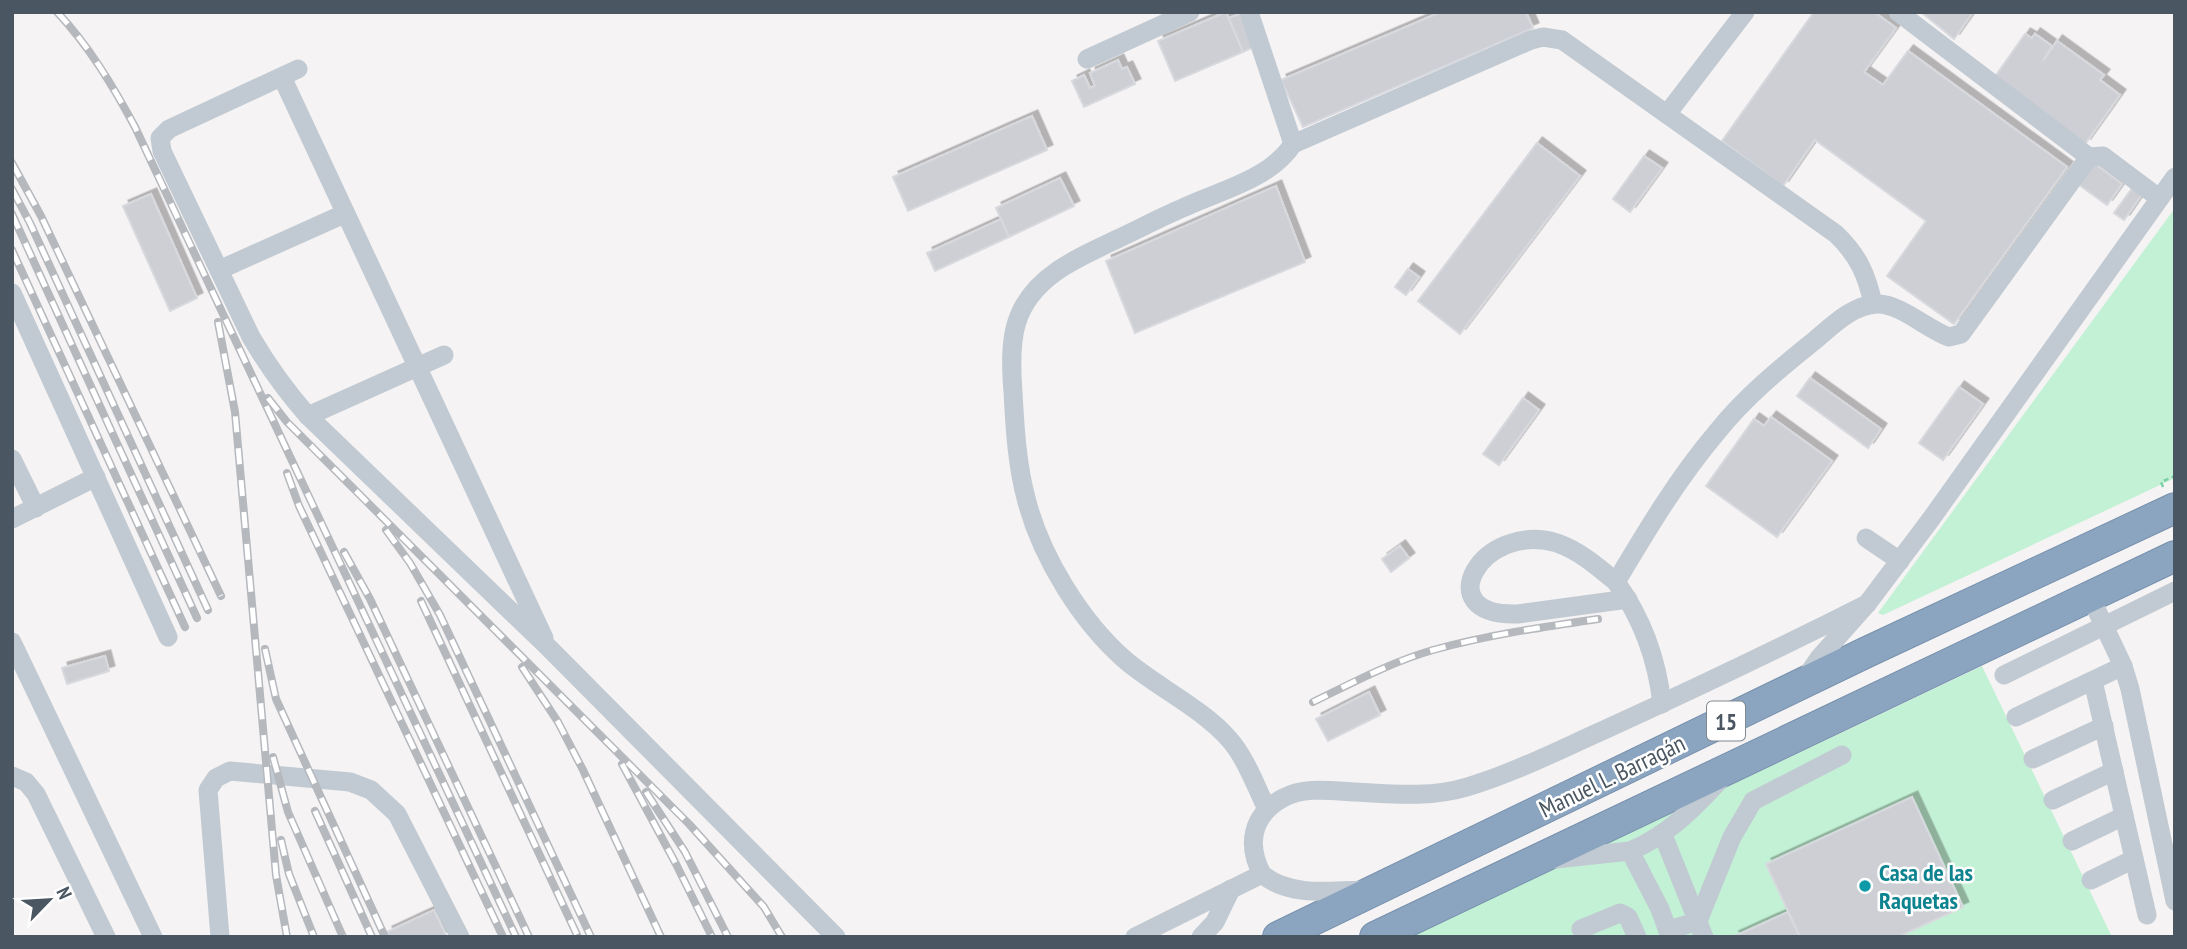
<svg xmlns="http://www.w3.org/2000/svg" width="2187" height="949" viewBox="0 0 2187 949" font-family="'PT Sans Narrow',sans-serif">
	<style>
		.green { fill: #c3f1d5 }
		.building { fill: #cdcfd5; stroke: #d7d9de; stroke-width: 2; filter: url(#shadow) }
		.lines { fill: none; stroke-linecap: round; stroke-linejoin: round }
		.highway-casing { stroke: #7690ad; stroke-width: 32 }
		.path { stroke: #7ad0a6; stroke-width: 2.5; stroke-dasharray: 5 3.5; stroke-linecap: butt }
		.minor { stroke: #c1cad2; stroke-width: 19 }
		.highway { stroke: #8ba5c1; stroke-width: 30 }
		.rail-casing { stroke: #b5b8bd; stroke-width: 8 }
		.rail { stroke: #fff; stroke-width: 5; stroke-dasharray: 16; stroke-linecap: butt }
		.culture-dot { fill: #0f9aa8; stroke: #fff; stroke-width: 2.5 }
		.labels { text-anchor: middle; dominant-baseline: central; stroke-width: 5; stroke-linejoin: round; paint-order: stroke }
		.shield { fill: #fff; stroke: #808990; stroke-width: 2 }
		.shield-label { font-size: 23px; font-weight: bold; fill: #4a5661 }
		.street-label { font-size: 24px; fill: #4a5661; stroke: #fff }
		.culture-label { font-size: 24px; font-weight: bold; fill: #0d838f; stroke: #fff; text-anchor: start }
	</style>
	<defs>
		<filter id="shadow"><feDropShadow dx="5.5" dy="-5.5" stdDeviation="0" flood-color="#0004"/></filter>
	</defs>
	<rect width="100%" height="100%" fill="#f5f3f3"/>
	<g class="green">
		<polygon points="2175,208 2175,478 1883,615 1878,613"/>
		<polygon points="1982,666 2112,937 1410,937"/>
	</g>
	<g class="building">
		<polygon points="1226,12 1243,52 1175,81 1158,41"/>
		<polygon points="1441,12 1526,12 1533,28 1303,127 1281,80"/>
		<polygon points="1814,12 1874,12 1896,28 1864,72 1883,85 1908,51 2067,167 1954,324 1887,276 1926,221 1815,140 1783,186 1722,141"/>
		<polygon points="1921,12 1973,12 1954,39"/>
		<polygon points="1242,13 1256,46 1243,52 1229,18"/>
		<polygon points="2025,34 2032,38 2035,34 2052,46 2043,61 2057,41 2104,75 2100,80 2120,95 2085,144 1994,78"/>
		<polygon points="1118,60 1122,69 1127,67 1135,84 1084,107 1072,81 1084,75 1090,88 1095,86 1090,73"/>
		<polygon points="1032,116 1047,150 908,211 893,177"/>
		<polygon points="1537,143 1580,176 1460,334 1418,301"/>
		<polygon points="1644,156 1662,168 1630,212 1613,199"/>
		<polygon points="2094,163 2122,184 2107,205 2078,184"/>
		<polygon points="1060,178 1074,206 1009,237 996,208"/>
		<polygon points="1276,186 1305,262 1135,333 1106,261"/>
		<polygon points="2133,187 2142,194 2124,220 2114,213"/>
		<polygon points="151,194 197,298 170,311 123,206"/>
		<polygon points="1001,219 1009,237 935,271 927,253"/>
		<polygon points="1408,269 1419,277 1406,295 1395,287"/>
		<polygon points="1810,378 1881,429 1868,448 1797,396"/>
		<polygon points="1959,387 1983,404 1943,460 1919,443"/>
		<polygon points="1523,398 1539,410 1499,465 1483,454"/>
		<polygon points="1771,417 1832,461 1777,537 1706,486 1754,419 1764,426"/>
		<polygon points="1400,546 1409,558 1391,572 1382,559"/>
		<polygon points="105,656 109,671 67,684 62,668"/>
		<polygon points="1369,692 1380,715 1328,741 1316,719"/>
		<polygon points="1912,797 1963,907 1898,937 1800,937 1766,864"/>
		<polygon points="434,910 447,937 390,937 387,932"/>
		<polygon points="1788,912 1800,937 1733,937"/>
	</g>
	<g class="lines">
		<g class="highway-casing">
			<g id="highway">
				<polyline points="1278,937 1867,652 2175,508"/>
				<polyline points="1375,937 2175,556"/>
			</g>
		</g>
		<polyline class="path" points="2163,487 2161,482 2175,476"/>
		<g class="minor">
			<path d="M1249,12L1293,144L1531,40L1543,37L1562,40L1836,234C1858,255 1867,275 1873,304"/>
			<polyline points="1898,12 2089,157"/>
			<polyline points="1087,59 1190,12"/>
			<path d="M298,69L169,129L160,138L162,151L251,337C268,366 286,391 308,416L549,648L836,937"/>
			<polyline points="282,77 544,638"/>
			<polyline points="1667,114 1745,12"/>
			<polyline points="219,270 344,214"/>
			<polyline points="12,293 168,637"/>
			<polyline points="308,416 444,355"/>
			<polyline points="12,459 36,508"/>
			<polyline points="12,519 96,477"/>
			<polyline points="1866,538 1900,561"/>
			<path d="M1616,582C1598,567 1580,551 1557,543C1482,520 1426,617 1518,614L1628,599"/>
			<polyline points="2090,596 2123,666 2130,689 2175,901"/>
			<polyline points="12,642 153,937"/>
			<polyline points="2004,675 2175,591"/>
			<polyline points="1804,680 1819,658 1867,604 1931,519 2175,177"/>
			<polyline points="2093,681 2147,915"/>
			<path d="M1662,704C1657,659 1642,618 1616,582C1647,530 1678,478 1717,432C1745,397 1779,369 1814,341C1832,326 1852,305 1877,304C1899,303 1927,329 1949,337L1961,334L2089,157L2103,156L2159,198"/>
			<polyline points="2016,717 2123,666"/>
			<polyline points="2033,759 2104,726"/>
			<polyline points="12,776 26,782 36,794 106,937"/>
			<polyline points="2053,800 2114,771"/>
			<path d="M1267,809C1256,787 1246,758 1229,739C1202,708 1155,686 1124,659C1081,621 1042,558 1027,502C1017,466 1015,429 1013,392C1009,340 1011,303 1057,271C1074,259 1095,250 1113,241C1137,230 1161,217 1185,207C1222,190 1270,179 1293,144"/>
			<polyline points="1663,835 1704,937"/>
			<polyline points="2072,841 2124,816"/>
			<polyline points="1630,851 1660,909 1670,937"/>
			<path d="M1556,859L1630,851C1667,836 1693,809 1720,780"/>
			<path d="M1262,874C1288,897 1332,891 1364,890"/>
			<polyline points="2091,880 2134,859"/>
			<polyline points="1581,929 1620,913 1628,917 1637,937"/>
			<polyline points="1669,930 1698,921 1732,837 1753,801 1842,755"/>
			<polyline points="220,937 208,790 216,778 230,771 350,782 371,790 397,814 460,937"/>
			<path d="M1135,937L1262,874C1246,844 1252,815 1283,798C1305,786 1332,791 1356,792C1392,794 1431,798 1467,787C1514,773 1559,750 1604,730C1692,690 1780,648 1867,604"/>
			<polyline points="1201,937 1215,922 1231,889"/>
		</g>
		<use href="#highway" class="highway"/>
		<g class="rail-casing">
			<g id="rail">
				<path d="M57,12C89,46 113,86 135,127L516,937"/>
				<polyline points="12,163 41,216 221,596"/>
				<polyline points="12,189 30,223 208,610"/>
				<polyline points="12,214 197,618"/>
				<polyline points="12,250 185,627"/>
				<polyline points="218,322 235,412 276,875 287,937"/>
				<polyline points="268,398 287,422 689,824 764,907 782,937"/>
				<polyline points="287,473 299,506 503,937"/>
				<polyline points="386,530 410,563 440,615 591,937"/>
				<polyline points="344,552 370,599 529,937"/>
				<polyline points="421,601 578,937"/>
				<polyline points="265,649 276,699 385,937"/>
				<polyline points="522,667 558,722 583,770 661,937"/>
				<path d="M1313,702C1352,683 1391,662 1433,650C1487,635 1543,627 1598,619"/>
				<polyline points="273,757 288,812 343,937"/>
				<polyline points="622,764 676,864 712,937"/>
				<polyline points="646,792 685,852 728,937"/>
				<polyline points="315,811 372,937"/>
				<polyline points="281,840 289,874 314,937"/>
			</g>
		</g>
		<use href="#rail" class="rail"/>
	</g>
	<circle class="culture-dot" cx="1865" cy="886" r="7"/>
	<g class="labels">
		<rect class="shield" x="1707" y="701.5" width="38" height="39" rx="5"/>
		<g class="shield-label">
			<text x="1726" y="721">15</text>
		</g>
		<g class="street-label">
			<text transform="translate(1612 776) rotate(-26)">Manuel L. Barragán</text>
		</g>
		<g class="culture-label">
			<text x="1879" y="872">Casa de las<tspan x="1879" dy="28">Raquetas</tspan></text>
		</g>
	</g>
	<rect width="2187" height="949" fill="none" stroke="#4a5661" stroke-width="28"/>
	<g transform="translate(49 900) rotate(65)" stroke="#ffffff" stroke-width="5" paint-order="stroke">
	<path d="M0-5L12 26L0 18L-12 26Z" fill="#4a5661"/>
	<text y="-10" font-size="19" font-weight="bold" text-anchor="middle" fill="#4a5661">N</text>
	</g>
</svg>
